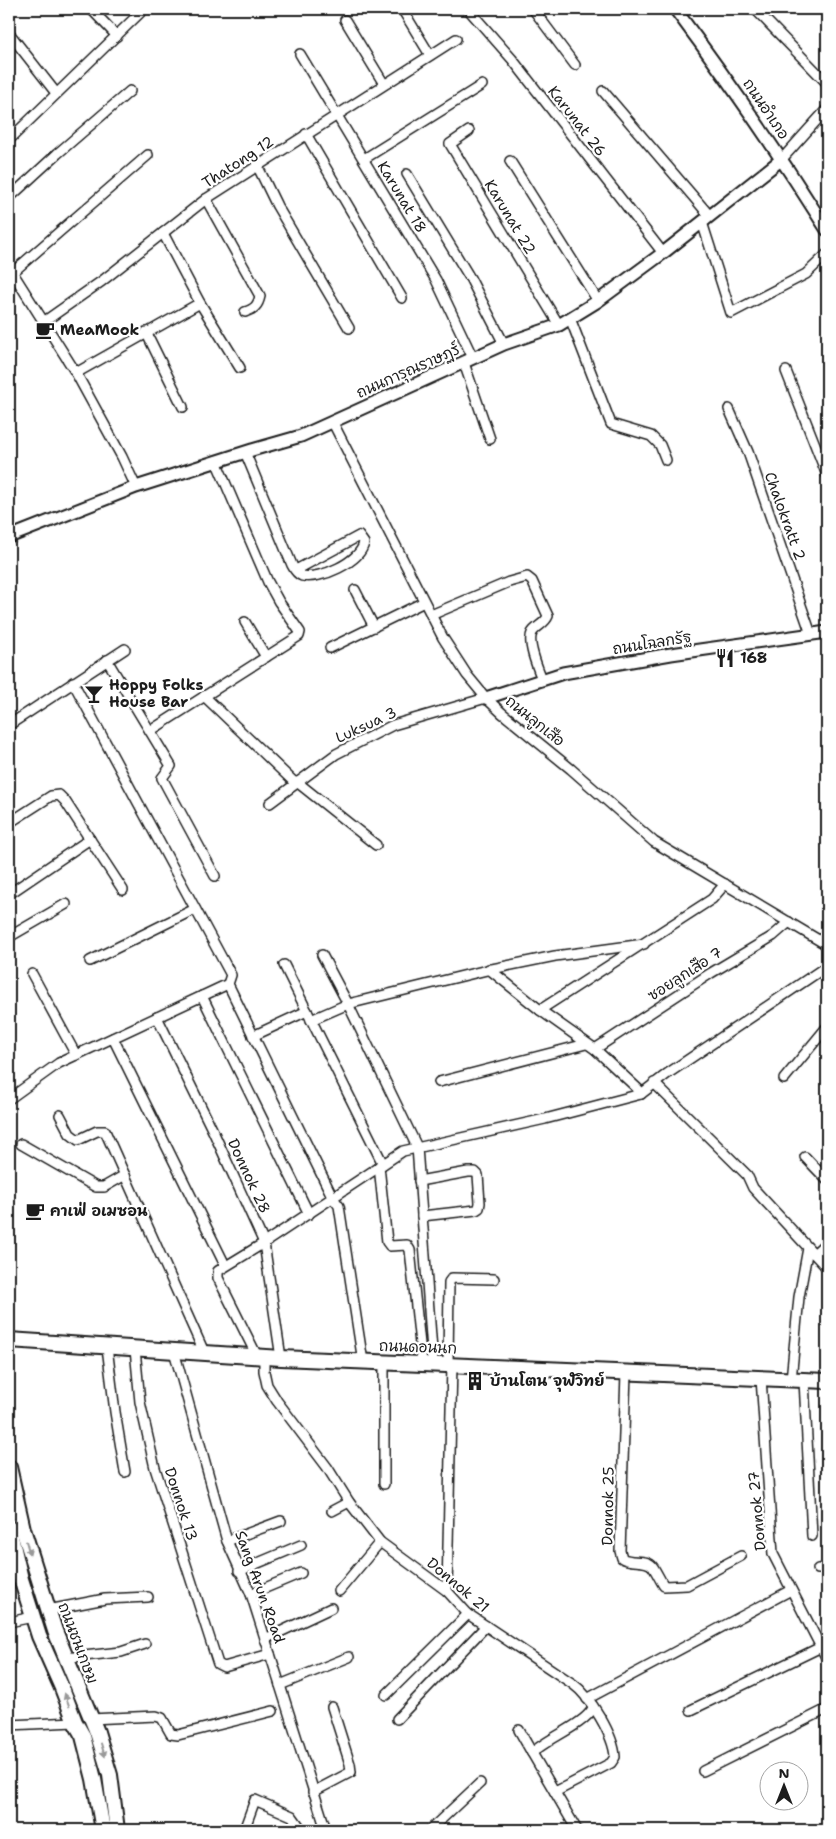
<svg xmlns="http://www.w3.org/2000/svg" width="836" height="1839" viewBox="0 0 836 1839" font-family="'Shantell Sans','Playpen Sans Thai',sans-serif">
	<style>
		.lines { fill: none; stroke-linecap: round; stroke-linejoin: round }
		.minor-casing { stroke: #1c1c1c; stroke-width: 12 }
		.tertiary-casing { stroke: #1c1c1c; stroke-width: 15 }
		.secondary-casing { stroke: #1c1c1c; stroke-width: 18 }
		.minor { stroke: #fff; stroke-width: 9 }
		.tertiary { stroke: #fff; stroke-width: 11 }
		.secondary { stroke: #fff; stroke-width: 14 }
		.oneway { fill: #999 }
		.labels { text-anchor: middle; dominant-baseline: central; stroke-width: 4.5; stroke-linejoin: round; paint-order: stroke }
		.street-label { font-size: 15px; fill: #1c1c1c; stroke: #fff }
		.poi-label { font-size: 15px; font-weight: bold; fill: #1c1c1c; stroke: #fff; text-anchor: start }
	</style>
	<rect width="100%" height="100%" fill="#fff"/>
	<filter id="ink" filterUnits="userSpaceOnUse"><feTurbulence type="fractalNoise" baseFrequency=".02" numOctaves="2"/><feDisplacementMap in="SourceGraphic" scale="10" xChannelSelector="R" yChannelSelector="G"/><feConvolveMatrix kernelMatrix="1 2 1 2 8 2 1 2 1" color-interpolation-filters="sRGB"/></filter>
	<g filter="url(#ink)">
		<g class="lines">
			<g class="minor-casing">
				<g id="minor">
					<polyline points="91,9 117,36"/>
					<polyline points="402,9 430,55"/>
					<polyline points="468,9 512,59 663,253"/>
					<polyline points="533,9 575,65"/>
					<polyline points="755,9 827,83"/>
					<polyline points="345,20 384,84"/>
					<polyline points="9,33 56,93"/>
					<polyline points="300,54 436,280 473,358"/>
					<polyline points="603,91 709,215"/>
					<polyline points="469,131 450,144 559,325"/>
					<polyline points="306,134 402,298"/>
					<polyline points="9,140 144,9"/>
					<polyline points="364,159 482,85"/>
					<polyline points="782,159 827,109"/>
					<polyline points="510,161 598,301"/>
					<polyline points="257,165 277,206 349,328"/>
					<polyline points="407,174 470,278 504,344"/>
					<polyline points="9,198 57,154 130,91"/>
					<path d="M206,199L260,296C258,306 254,309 245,312"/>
					<polyline points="702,222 731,313 806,274 827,254"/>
					<polyline points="163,233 200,303"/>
					<polyline points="9,267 76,373 122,457 136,487"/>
					<polyline points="13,272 148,155"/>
					<polyline points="570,318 611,424 651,436 660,445 666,460"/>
					<polyline points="45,321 102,281 206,199 456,39"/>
					<polyline points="146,332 183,407"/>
					<polyline points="464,363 490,439"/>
					<polyline points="786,371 827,475"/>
					<polyline points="76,373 200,303 240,368"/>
					<polyline points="729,409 748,452 811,634"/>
					<polyline points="332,421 443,638 467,675 486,698 502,713 571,769 654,842 827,945"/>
					<path d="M245,452L292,565C294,569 297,574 302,576C320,580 360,562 364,543L359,536L296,570"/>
					<polyline points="216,461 268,582 279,602 300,632 299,636 266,657"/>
					<polyline points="355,590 374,627"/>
					<path d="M431,615L509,582L527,577L532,581L548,616C545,624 536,626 532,633C527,643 538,669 542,679"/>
					<polyline points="330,648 424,602"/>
					<polyline points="107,660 171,766 162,778 215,876"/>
					<polyline points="73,682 231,975 228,984 333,1198 339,1206 363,1362"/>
					<polyline points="204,696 295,783"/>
					<polyline points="9,725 125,649"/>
					<polyline points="150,731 266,657 245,622"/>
					<polyline points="297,782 376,845"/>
					<polyline points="270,803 336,754 393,725 486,698"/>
					<polyline points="9,823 51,796 59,795 65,801 123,890"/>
					<polyline points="9,894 90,839"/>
					<polyline points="9,937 66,904"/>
					<polyline points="322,955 348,1004 417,1147 433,1364"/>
					<polyline points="90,961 195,909"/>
					<polyline points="284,965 383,1164"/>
					<polyline points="489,969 540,1010 595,1049 638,1089 641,1094"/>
					<polyline points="32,974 76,1055"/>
					<polyline points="202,996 309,1214"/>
					<polyline points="540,1010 712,899 725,884"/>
					<polyline points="157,1017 213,1131 264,1243 281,1358"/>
					<polyline points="311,1020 348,1004 487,970 555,956 644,944"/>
					<polyline points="253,1036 307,1011"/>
					<polyline points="113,1038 225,1265"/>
					<polyline points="595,1049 711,973 773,936 789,922"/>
					<polyline points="784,1079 827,1027"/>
					<polyline points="439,1082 586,1044"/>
					<polyline points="654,1083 747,1175 753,1188 827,1268"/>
					<polyline points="9,1099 59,1063 228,984"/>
					<polyline points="60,1115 70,1134 78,1140 97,1131 105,1131 204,1352"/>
					<polyline points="21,1144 96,1187 104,1187 125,1175"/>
					<polyline points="805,1157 827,1180"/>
					<polyline points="379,1166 387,1242 390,1246 407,1245 410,1250 422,1363"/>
					<polyline points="419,1181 468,1172 475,1172 478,1175 480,1203 479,1208 476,1210 422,1216"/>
					<polyline points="814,1254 827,1242"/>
					<polyline points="107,1347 115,1412 125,1472"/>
					<polyline points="135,1349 140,1402 155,1468 218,1664 224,1667 270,1654"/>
					<polyline points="174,1351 227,1541 251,1594 326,1830"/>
					<polyline points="257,1356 218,1278 218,1271 264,1243 403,1151 545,1119 641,1094 667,1074 827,966"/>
					<path d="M264,1357V1371L267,1385L277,1401L327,1467L349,1502L380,1542L447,1591L468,1614L573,1684C590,1696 614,1736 615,1757L611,1763L555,1792"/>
					<polyline points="384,1363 384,1484"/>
					<polyline points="448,1364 449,1282 452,1278 494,1279"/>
					<path d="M626,1373L620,1551L622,1558C631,1564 647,1558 653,1567C657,1573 660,1580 664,1586L687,1585L741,1556"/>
					<polyline points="761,1378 773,1554 827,1659"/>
					<polyline points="791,1380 799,1297 808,1248"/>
					<polyline points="804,1380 812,1536"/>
					<polyline points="332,1511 349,1502"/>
					<polyline points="227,1541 281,1521"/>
					<polyline points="818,1569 827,1568"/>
					<polyline points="239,1571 301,1545"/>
					<polyline points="339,1591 380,1542"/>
					<polyline points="447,1591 452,1364"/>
					<polyline points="251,1594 301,1573"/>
					<polyline points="48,1610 105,1599 148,1597"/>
					<polyline points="9,1622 33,1617"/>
					<polyline points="265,1639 331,1608"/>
					<polyline points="65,1658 121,1652 145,1644"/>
					<polyline points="280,1685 349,1657"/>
					<polyline points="386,1695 468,1614"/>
					<polyline points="587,1699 791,1590"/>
					<polyline points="691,1710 821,1647"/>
					<polyline points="90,1719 156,1716 162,1718 171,1734 178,1735 273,1711"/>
					<polyline points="397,1719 486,1626"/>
					<polyline points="9,1725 75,1722"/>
					<polyline points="519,1730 532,1753"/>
					<polyline points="703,1771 827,1709"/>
					<polyline points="313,1792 351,1772 350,1764 332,1707"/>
					<polyline points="244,1830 255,1800 292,1816 302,1830"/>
					<polyline points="430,1830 480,1783"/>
					<path d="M577,1830L532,1753C548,1738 584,1725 593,1708"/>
				</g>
			</g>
			<g class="tertiary-casing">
				<g id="tertiary">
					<path d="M675,9C729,81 779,154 827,230"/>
					<polyline points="9,537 136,487 252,450 301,436 504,344 559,325 598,301 663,253 782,159"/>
					<polyline points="486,698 563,673 671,654 827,632"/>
				</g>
			</g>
			<g class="secondary-casing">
				<g id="secondary">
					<polyline points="9,1340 281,1358 827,1381"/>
					<polyline points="9,1467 23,1529 55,1631 97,1732 110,1775 117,1830"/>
					<polyline points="9,1528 21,1579 39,1636 62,1688 75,1722 83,1736 94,1779 103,1830"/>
				</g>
			</g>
			<use href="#minor" class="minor"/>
			<use href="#tertiary" class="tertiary"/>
			<use href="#secondary" class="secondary"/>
		</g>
		<defs><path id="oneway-solid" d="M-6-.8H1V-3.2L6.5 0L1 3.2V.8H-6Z" transform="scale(1.25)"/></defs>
		<g class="oneway">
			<use href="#oneway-solid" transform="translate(28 1548) rotate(74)"/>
			<use href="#oneway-solid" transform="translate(67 1700) rotate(-110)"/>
			<use href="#oneway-solid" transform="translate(103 1750) rotate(73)"/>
		</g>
	</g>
	<defs>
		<g id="cafe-bare" transform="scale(1.5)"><path d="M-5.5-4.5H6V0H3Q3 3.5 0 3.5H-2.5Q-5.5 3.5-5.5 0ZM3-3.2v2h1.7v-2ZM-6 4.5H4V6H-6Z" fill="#1c1c1c" stroke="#fff" stroke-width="2.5" paint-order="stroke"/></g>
		<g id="restaurant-bare" transform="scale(1.5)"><path d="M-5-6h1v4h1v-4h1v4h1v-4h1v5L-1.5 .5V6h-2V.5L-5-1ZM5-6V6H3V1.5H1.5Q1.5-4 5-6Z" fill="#1c1c1c" stroke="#fff" stroke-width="2.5" paint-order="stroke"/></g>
		<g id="bar-bare" transform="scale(1.5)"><path d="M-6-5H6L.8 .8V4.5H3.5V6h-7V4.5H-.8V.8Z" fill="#1c1c1c" stroke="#fff" stroke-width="2.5" paint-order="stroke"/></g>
		<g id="building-bare" transform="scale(1.5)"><path d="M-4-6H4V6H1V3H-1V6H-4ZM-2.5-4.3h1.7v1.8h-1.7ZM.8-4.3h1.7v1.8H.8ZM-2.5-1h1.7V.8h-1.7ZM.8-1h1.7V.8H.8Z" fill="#1c1c1c" stroke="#fff" stroke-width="2.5" paint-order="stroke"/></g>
	</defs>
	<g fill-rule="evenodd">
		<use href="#cafe-bare" x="45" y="330"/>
		<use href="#restaurant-bare" x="725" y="658"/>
		<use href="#bar-bare" x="94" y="694"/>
		<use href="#cafe-bare" x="35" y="1211"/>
		<use href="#building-bare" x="475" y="1381"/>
	</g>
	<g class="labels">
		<g class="street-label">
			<text transform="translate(766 109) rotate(56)">ถนนอำเภอ</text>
			<text transform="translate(577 121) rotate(52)">Karunat 26</text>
			<text transform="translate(238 162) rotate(-33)">Thatong 12</text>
			<text transform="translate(402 197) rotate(59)">Karunat 18</text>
			<text transform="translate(510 217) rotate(59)">Karunat 22</text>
			<text transform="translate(408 371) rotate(-24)">ถนนการุณราษฏร์</text>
			<text transform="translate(785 516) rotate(70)">Chalokratt 2</text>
			<text transform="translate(652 643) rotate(-9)">ถนนโฉลกรัฐ</text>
			<text transform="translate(535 721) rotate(39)">ถนนลูกเสือ</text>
			<text transform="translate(366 725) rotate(-25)">Luksua 3</text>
			<text transform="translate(685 974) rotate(-33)">ซอยลูกเสือ 7</text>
			<text transform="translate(249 1176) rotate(65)">Donnok 28</text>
			<text transform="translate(418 1347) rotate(2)">ถนนดอนนก</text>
			<text transform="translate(181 1504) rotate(72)">Donnok 13</text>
			<text transform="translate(608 1506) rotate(-89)">Donnok 25</text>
			<text transform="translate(757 1511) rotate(-95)">Donnok 27</text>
			<text transform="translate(458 1585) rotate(40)">Donnok 21</text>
			<text transform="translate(260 1587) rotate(70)">Sang Arun Road</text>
			<text transform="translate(78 1643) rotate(69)">ถนนชนเกษม</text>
		</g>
		<g class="poi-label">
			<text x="60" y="330">MeaMook</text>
			<text x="740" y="658">168</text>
			<text x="109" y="685">Hoppy Folks<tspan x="109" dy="17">House Bar</tspan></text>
			<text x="50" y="1211">คาเฟ่ อเมซอน</text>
			<text x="490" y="1381">บ้านโตน จุฬวิทย์</text>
		</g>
	</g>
	<rect width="836" height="1839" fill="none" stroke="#fff" stroke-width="30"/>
	<rect x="15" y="15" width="806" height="1809" fill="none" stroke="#1c1c1c" stroke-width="2" filter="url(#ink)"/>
	<g transform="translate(784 1786)"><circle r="24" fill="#ffffff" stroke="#a4a4a4"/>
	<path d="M0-4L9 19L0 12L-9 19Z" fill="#1c1c1c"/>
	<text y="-8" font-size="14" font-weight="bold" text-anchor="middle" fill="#1c1c1c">N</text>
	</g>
</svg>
